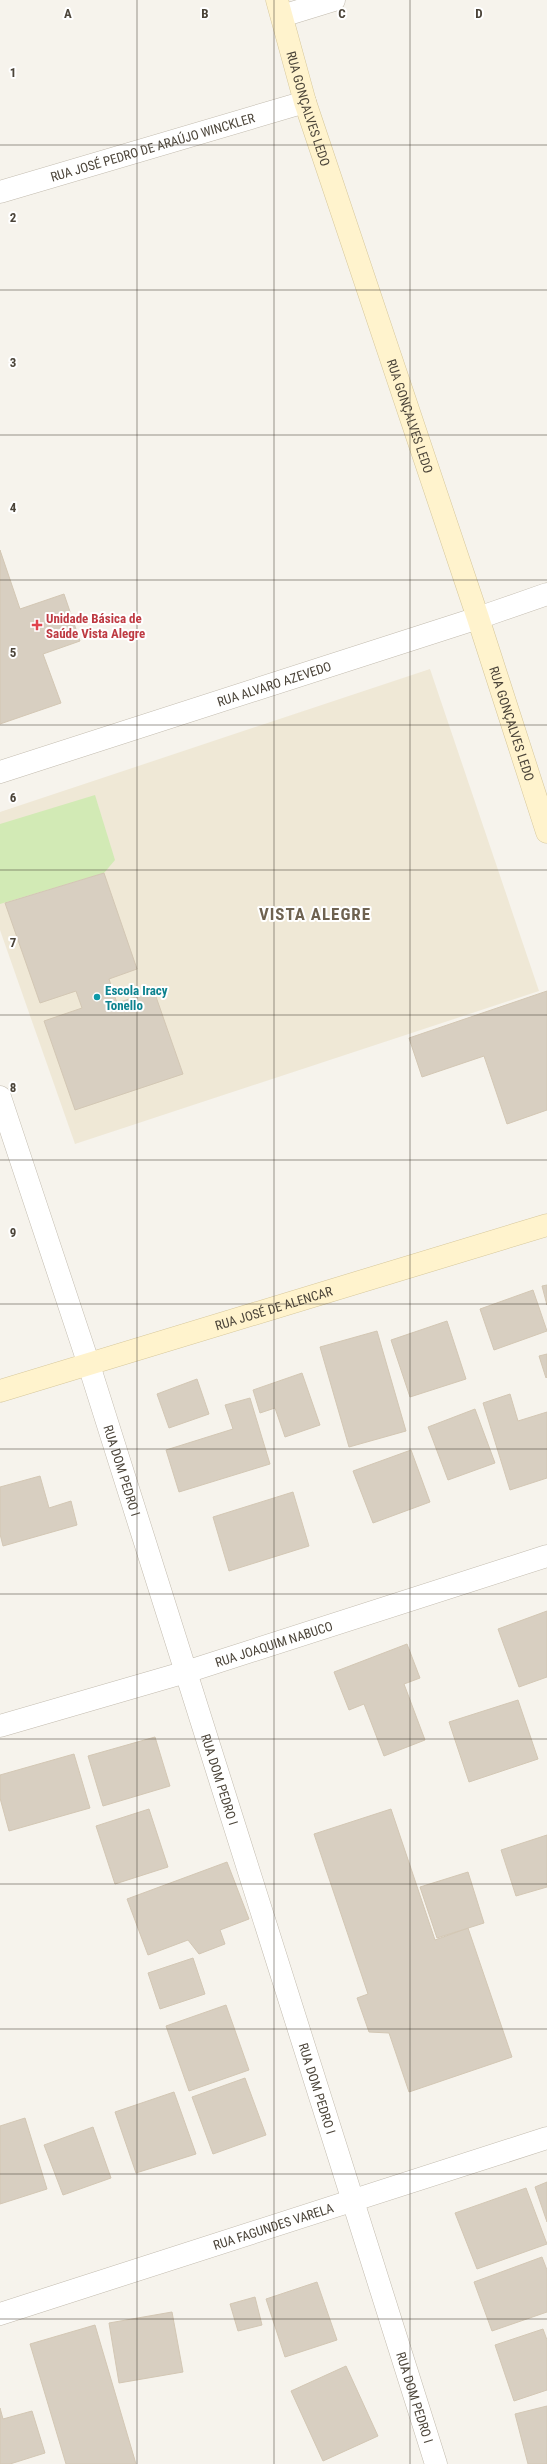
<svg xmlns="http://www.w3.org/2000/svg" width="547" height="2464" viewBox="0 0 547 2464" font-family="'Roboto Condensed',sans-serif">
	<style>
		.education { fill: #efe8d6 }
		.green { fill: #d2eab5 }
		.building { fill: #d8cfc1; stroke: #d3c7b4 }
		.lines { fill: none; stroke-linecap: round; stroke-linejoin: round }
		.street-casing { stroke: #c2bbae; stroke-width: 23 }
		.secondary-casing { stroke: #d6c79b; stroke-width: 23 }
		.street { stroke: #fff; stroke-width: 22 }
		.secondary { stroke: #fff3cd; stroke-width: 22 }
		.grid { fill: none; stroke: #4b4439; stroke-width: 1; stroke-opacity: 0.55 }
		.health-dot { fill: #e0444e; stroke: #fff; stroke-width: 1.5 }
		.culture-dot { fill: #0f9aa8; stroke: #fff; stroke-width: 1.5 }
		.labels { text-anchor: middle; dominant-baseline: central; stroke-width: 4; stroke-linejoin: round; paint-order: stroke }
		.street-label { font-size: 13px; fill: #4b4439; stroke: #fff }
		.health-label { font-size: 13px; font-weight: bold; fill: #be3a42; stroke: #fff; text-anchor: start }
		.culture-label { font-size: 13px; font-weight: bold; fill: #0d838f; stroke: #fff; text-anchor: start }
		.district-label { font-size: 17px; font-weight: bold; letter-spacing: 1px; fill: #6e6250; stroke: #fff }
		.grid-label { font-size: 13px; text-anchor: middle; font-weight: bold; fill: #4b4439; stroke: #fff; stroke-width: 4; stroke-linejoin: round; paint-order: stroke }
	</style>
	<rect width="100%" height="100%" fill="#f6f3ec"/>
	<polygon class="education" points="430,669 539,991 75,1144 0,930 0,812"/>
	<polygon class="green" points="95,795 115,860 104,873 0,904 0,824"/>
	<g class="building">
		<polygon points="0,550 20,609 64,594 80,641 43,654 61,703 0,724"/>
		<polygon points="104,873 137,969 109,979 117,1003 154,991 183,1074 75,1110 44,1021 82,1008 76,991 40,1003 5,903"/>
		<polygon points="547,991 547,1110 507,1124 484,1056 422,1077 409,1038"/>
		<polygon points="547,1285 547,1305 542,1286"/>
		<polygon points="533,1290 547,1331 494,1350 480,1309"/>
		<polygon points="447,1321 466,1379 410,1397 391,1340"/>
		<polygon points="377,1331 406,1431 349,1447 320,1347"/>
		<polygon points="547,1354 547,1377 546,1378 539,1356"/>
		<polygon points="302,1373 320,1425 285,1437 275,1408 260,1413 253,1390"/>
		<polygon points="197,1379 209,1414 169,1428 157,1394"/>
		<polygon points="510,1394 518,1421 547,1412 547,1478 510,1490 483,1403"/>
		<polygon points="250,1398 270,1464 179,1492 166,1450 233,1429 225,1405"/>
		<polygon points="475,1409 495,1463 448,1480 428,1427"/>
		<polygon points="411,1450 430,1502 373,1523 353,1471"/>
		<polygon points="40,1476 49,1508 71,1501 77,1525 3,1546 0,1534 0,1487"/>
		<polygon points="293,1492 309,1546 229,1571 213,1517"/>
		<polygon points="547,1611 547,1677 519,1687 498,1629"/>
		<polygon points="407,1644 420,1678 404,1684 425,1740 384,1756 364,1704 349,1710 334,1672"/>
		<polygon points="518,1700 538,1759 469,1782 449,1722"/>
		<polygon points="155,1737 170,1786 103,1806 88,1756"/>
		<polygon points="74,1754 90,1808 9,1831 0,1798 0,1775"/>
		<polygon points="149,1809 168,1867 115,1884 96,1826"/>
		<polygon points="391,1809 435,1940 468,1928 512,2057 409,2092 389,2033 369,2032 357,1998 368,1994 314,1834"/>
		<polygon points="547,1835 547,1887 516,1896 501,1850"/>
		<polygon points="227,1862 249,1919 220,1930 225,1944 199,1954 188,1940 148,1955 127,1899"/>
		<polygon points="468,1872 484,1923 437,1938 420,1887"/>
		<polygon points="193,1958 205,1994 160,2009 148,1973"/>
		<polygon points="226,2005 249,2070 189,2091 166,2026"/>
		<polygon points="245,2078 266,2135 213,2154 192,2097"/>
		<polygon points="174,2092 196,2154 136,2173 115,2112"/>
		<polygon points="25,2118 47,2189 0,2204 0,2126"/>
		<polygon points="93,2127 111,2178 63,2195 44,2145"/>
		<polygon points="547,2182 547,2222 535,2187"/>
		<polygon points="526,2188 547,2244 477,2269 455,2213"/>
		<polygon points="542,2257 547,2270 547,2312 492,2331 474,2282"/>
		<polygon points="317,2282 337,2340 285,2357 266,2299"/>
		<polygon points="255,2297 262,2325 238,2331 230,2304"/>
		<polygon points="172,2312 183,2372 119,2383 109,2323"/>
		<polygon points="95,2325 136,2464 66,2464 30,2344"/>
		<polygon points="543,2329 547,2340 547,2390 514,2401 495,2345"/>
		<polygon points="346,2366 378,2436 323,2461 291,2391"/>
		<polygon points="547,2406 547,2464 528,2464 515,2414"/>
		<polygon points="0,2408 3,2419 32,2411 45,2453 10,2464 0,2464"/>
	</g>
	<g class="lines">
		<g class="street-casing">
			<g id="street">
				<polyline points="282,16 334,0"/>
				<path id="s1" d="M0,192L305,102"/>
				<path id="s2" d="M0,772L478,618L547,594"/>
				<path id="s3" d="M0,1097L89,1365L436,2464"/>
				<path id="s4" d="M0,1726L186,1672L547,1556"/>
				<path id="s5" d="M0,2314L547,2138"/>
			</g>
		</g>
		<g class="secondary-casing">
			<g id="secondary">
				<path id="s6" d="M277,0L305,102L478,618L547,832"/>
				<path id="s7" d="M0,1391L547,1225"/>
			</g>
		</g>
		<use href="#street" class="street"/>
		<use href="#secondary" class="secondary"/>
	</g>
	<path class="grid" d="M137,0V2464M274,0V2464M410,0V2464M0,145H547M0,290H547M0,435H547M0,580H547M0,725H547M0,870H547M0,1015H547M0,1160H547M0,1304H547M0,1449H547M0,1594H547M0,1739H547M0,1884H547M0,2029H547M0,2174H547M0,2319H547"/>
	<path class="health-dot" d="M35 619h4v4h4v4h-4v4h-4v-4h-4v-4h4z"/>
	<circle class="culture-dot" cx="97" cy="997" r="4"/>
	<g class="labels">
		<g class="street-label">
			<text stroke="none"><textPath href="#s6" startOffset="113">RUA GONÇALVES LEDO</textPath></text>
			<text stroke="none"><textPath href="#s1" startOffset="159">RUA JOSÉ PEDRO DE ARAÚJO WINCKLER</textPath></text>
			<text stroke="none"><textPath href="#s6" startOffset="437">RUA GONÇALVES LEDO</textPath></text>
			<text stroke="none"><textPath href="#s2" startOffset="288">RUA ALVARO AZEVEDO</textPath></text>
			<text stroke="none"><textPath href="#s6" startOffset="761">RUA GONÇALVES LEDO</textPath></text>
			<text stroke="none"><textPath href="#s7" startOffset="286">RUA JOSÉ DE ALENCAR</textPath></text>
			<text stroke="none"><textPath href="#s3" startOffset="393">RUA DOM PEDRO I</textPath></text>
			<text stroke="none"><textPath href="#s4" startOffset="286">RUA JOAQUIM NABUCO</textPath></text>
			<text stroke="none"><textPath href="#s3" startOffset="717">RUA DOM PEDRO I</textPath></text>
			<text stroke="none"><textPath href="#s3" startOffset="1041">RUA DOM PEDRO I</textPath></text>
			<text stroke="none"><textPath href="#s5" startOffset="287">RUA FAGUNDES VARELA</textPath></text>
			<text stroke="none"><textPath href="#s3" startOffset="1365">RUA DOM PEDRO I</textPath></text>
		</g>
		<g class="health-label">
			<text x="46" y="618">Unidade Básica de<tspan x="46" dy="15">Saúde Vista Alegre</tspan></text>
		</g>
		<g class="culture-label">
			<text x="105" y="990">Escola Iracy<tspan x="105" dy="15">Tonello</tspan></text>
		</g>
		<g class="district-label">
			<text x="315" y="914">VISTA ALEGRE</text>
		</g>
	</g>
	<g class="grid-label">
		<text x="68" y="18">A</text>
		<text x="205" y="18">B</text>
		<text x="342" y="18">C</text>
		<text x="479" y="18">D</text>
		<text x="13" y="77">1</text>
		<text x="13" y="222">2</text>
		<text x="13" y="367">3</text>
		<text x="13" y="512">4</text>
		<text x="13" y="657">5</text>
		<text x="13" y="802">6</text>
		<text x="13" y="947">7</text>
		<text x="13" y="1092">8</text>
		<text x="13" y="1237">9</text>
	</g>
</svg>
